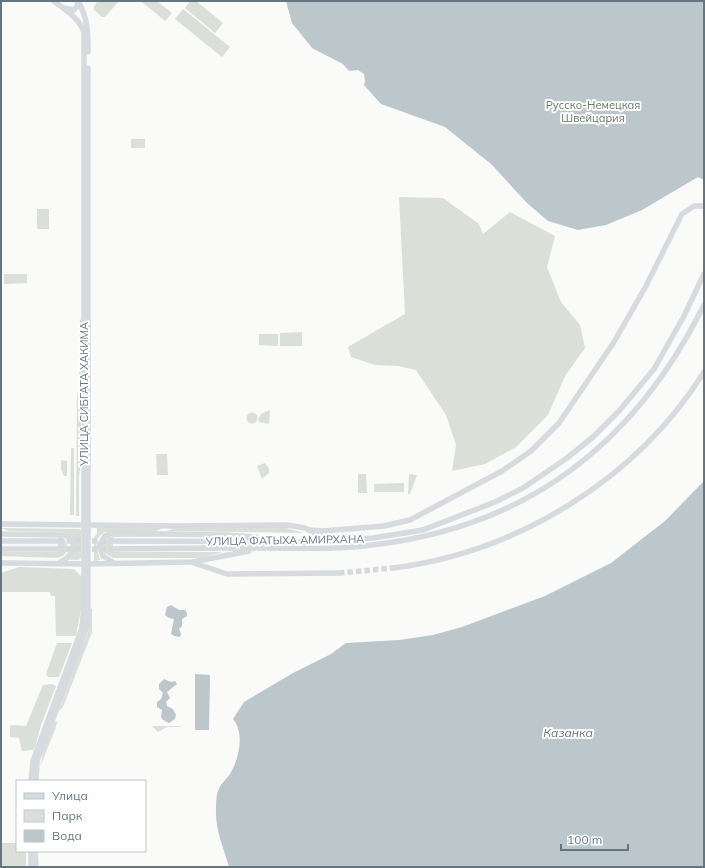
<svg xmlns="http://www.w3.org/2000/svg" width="705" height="868" viewBox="0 0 705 868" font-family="Mulish,sans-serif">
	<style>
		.green { fill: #dadfd7 }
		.water { fill: #bbc7cb }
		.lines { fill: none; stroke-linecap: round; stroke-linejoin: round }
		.major-tunnel { stroke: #d5d9db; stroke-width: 5.5; stroke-dasharray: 5.5 3; stroke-linecap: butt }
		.major { stroke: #d6dbdf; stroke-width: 5.5 }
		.labels { text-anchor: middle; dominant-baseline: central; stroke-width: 4; stroke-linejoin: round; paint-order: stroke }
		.park-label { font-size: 11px; fill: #687a64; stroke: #fff }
		.street-label { font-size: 11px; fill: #657683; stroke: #fff }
		.water-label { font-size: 12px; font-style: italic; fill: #60757c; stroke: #fff }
	</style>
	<rect width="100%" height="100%" fill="#fafaf8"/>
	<g class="green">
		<polygon points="98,1 119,1 105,17 102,17 94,10 94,6"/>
		<polygon points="141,1 157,1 172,13 165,21"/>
		<polygon points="190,1 196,1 223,23 215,33 185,8"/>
		<polygon points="183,9 230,47 222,57 175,19"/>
		<rect x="131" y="139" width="14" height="9"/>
		<polygon points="399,197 443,198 479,224 483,234 510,212 555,236 547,267 561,302 580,325 585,348 565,376 548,415 516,447 485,464 452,471 456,445 446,415 416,370 398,366 375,365 351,357 348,347 405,314"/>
		<rect x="37" y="209" width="12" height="20"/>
		<polygon points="4,274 27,274 27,283 4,284"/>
		<polygon points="80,319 81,320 81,463 79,476 79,516 76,516 77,396 79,388"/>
		<polygon points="302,332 302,346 280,346 280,333"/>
		<polygon points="259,334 278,334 278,346 259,345"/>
		<polygon points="270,410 269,424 259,422 258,419 261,414"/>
		<circle cx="252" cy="418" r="5.5"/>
		<polygon points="71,448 74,448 74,515 70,515"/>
		<polygon points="156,454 167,454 168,475 157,475"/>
		<polygon points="61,460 67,461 67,476 64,476 61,469"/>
		<polygon points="265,463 269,469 269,473 262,479 257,466"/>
		<polygon points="358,474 366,474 367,493 358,493"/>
		<polygon points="409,474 417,475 410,494 408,494"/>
		<polygon points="404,483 404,492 374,492 374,484"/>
		<path d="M1,528L79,529L81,530V558L78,560H70C77,550 77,539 65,532L9,531Z"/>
		<path d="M97,528H164L156,531L105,532C90,541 98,548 100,560L94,561V537L97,534Z"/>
		<polygon points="176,528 286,528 304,533 167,531"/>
		<polygon points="113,536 222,537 113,537 113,552 223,552 200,558 113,558 105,553 103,545 107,538"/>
		<polygon points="1,537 60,537 65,539 68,550 63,556 57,558 1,556 1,552 58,552 58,537"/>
		<polygon points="19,567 74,569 82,577 84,593 76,636 56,636 55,596 51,596 50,592 1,592 1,573"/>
		<polygon points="90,609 92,609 92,632 63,707 59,711 88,632"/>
		<polygon points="57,643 72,643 59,677 48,677 46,674"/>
		<polygon points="52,684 56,686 41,725 35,747 33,750 22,751 19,738 10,737 10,725 26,726 43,685"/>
		<polygon points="55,721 57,722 56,727 40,767 44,748"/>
		<polygon points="152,726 181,726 181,727 167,727 158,732"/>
		<polygon points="1,843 17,843 17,851 26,851 26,867 1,867"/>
	</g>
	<g class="water">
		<polygon points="286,1 704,1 704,180 698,177 642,210 606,225 578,230 548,221 527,203 491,164 445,127 381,104 364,85 365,81 364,74 358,70 349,71 343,64 312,48 292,23"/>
		<path d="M704,481V867H229C224,849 215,829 216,810C216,804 216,794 219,789C221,783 227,779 230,774C239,759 245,733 233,719L244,702L293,673L331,654L346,643L399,640L433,635L462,627L545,596L611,563L665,521Z"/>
		<polygon points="171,605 179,610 185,610 187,613 187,616 182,619 182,626 179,629 181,634 180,637 174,636 171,634 174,619 169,618 165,615 167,607"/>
		<polygon points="195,674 210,675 209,730 195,730"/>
		<polygon points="164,679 171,682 175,681 177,684 167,692 170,698 166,702 167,706 173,709 176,715 175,719 169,723 163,720 161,717 162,710 157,707 157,702 161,699 163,693 159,689 159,684"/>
	</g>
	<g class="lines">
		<g class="major-tunnel">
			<polyline points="58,541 112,541"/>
			<polyline points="58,549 112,549"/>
			<polyline points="339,573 393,568"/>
		</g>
		<g class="major">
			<path d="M78,1C88,18 88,33 88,52"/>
			<polyline points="64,8 74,10 78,5 77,1"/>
			<polyline points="1,524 175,526 287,525 305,528 330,541"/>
			<polyline points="309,530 323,531 384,526 410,520 502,471 531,451 559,423 614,342 646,286 682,214 694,206 704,206"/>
			<path d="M1,534L66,535L73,543C75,553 67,559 59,563"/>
			<polyline points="1,541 58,541"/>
			<polyline points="112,541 310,542 373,538 423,530 495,502 523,488 567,458 593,437 619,411 654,369 684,316 704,274"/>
			<polyline points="1,549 58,549"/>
			<path d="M112,549C162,548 212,548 261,548C298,548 335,550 372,545C528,527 635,444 704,305"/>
			<polyline points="1,563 88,564 192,562 249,551"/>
			<polyline points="114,563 103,556 99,546 105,536 112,533 225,535 256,537"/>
			<polyline points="194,563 227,574 339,573"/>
			<path d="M393,568C518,552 637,479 704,372"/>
			<path d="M31,781L33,761L82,628L84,604V33C80,18 65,10 54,1"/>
			<polyline points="36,781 37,761 82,641 88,621 88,68"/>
			<polyline points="31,851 31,867"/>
			<polyline points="35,851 36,867"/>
		</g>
	</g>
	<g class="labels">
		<g class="park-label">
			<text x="593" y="105">Русско-Немецкая<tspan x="593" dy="13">Швейцария</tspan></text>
		</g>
		<g class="street-label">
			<text transform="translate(84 394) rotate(-90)">УЛИЦА СИБГАТА ХАКИМА</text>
			<text transform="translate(285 540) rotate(-1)">УЛИЦА ФАТЫХА АМИРХАНА</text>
		</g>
		<g class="water-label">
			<text x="568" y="732">Казанка</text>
		</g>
	</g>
	<rect width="705" height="868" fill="none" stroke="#657683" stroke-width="4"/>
	<rect x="16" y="780" width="130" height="72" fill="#ffffff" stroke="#c1c8cd"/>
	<rect x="24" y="793" width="20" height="6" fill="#d6dbdf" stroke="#c1c8cd"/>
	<text x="52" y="800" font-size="12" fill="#657683">Улица</text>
	<rect x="24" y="810" width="20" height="12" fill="#dadfd7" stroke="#c1c8cd"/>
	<text x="52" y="820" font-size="12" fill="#657683">Парк</text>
	<rect x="24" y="830" width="20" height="12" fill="#bbc7cb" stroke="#c1c8cd"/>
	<text x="52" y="840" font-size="12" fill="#657683">Вода</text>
	<path d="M561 844v6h67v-6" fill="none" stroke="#657683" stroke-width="2"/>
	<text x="567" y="844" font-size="12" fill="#657683" stroke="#ffffff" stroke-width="3" paint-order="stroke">100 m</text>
</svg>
